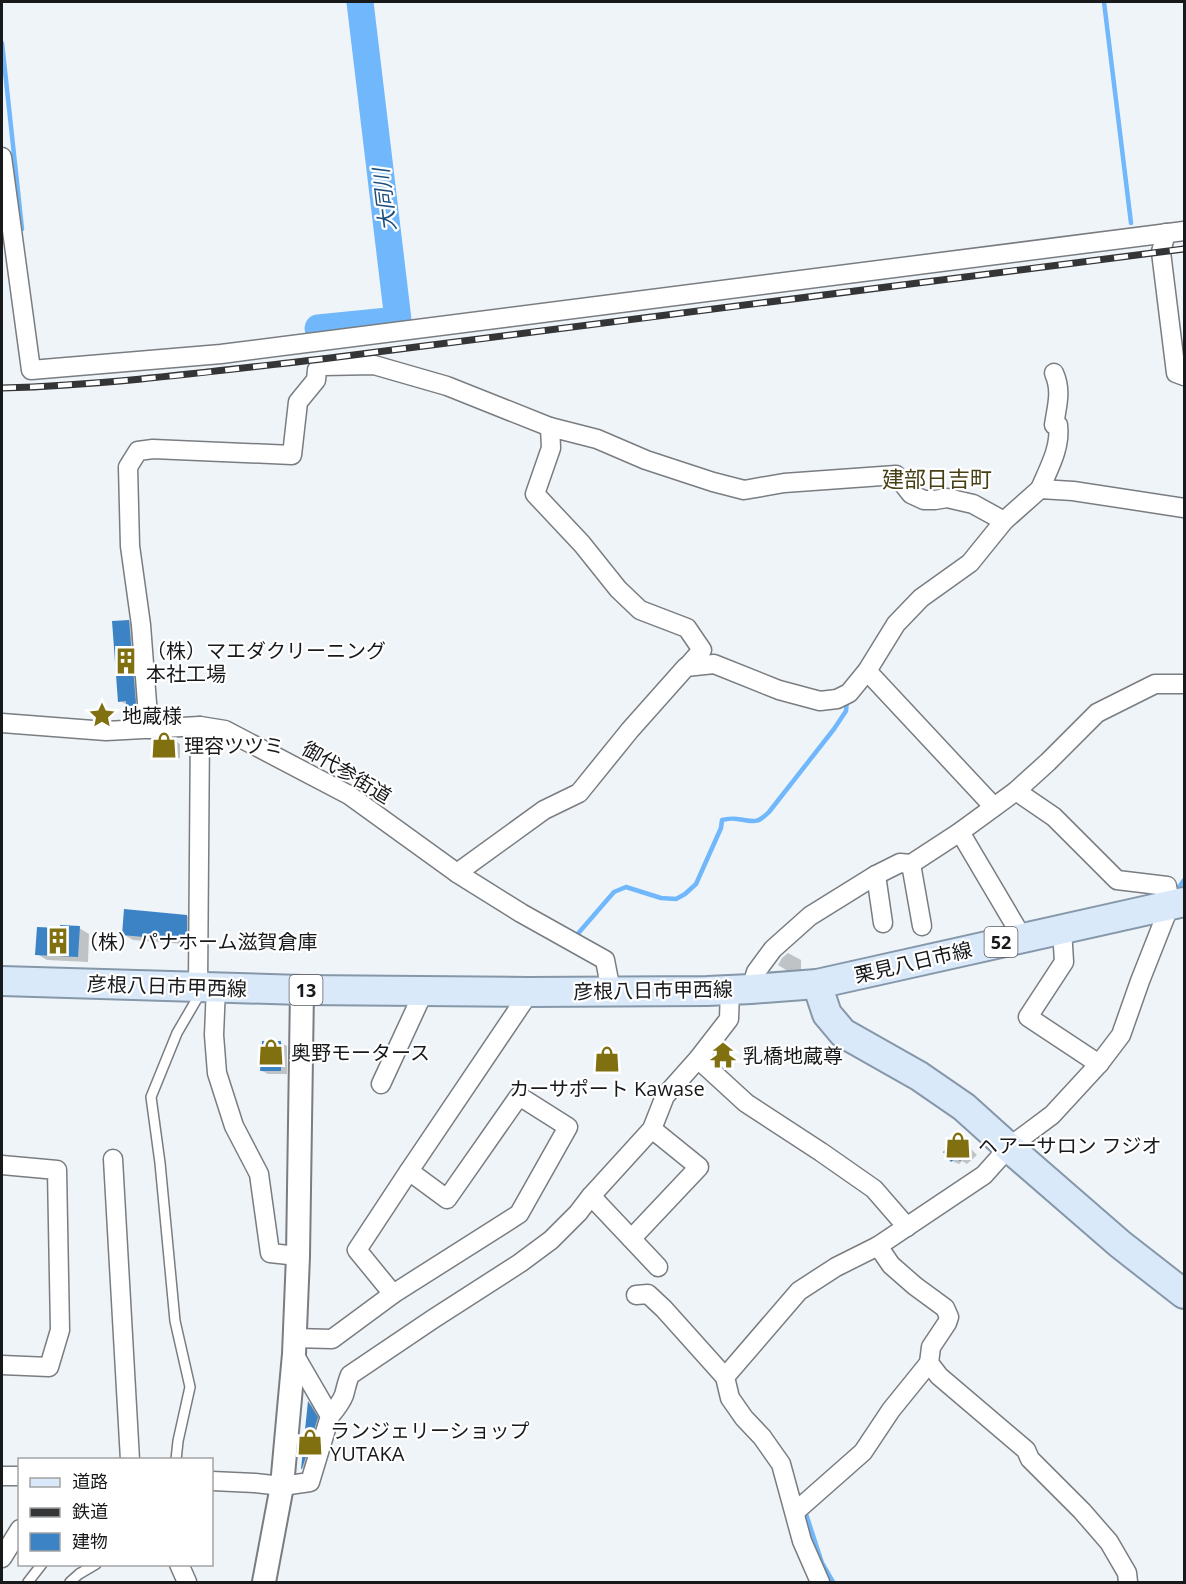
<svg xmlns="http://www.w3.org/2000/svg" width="1186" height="1584" viewBox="0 0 1186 1584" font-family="'Open Sans','Noto Sans JP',sans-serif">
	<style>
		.shadow { fill: #0003 }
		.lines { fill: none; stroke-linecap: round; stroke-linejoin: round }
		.stream { stroke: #70b7fc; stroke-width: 4.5 }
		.river { stroke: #70b7fc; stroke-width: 27 }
		.building { fill: #3b83c5 }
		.service-casing { stroke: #797d81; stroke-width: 12 }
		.minor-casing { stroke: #797d81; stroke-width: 21 }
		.tertiary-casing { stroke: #797d81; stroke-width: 26 }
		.primary-casing { stroke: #8597a9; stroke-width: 32 }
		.service { stroke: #fff; stroke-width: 9 }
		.minor { stroke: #fff; stroke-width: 18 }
		.tertiary { stroke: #fff; stroke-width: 22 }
		.primary { stroke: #d9e9fa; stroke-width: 28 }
		.rail-casing { stroke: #333537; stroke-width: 7 }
		.rail { stroke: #fff; stroke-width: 4.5; stroke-dasharray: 14; stroke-linecap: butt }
		.labels { text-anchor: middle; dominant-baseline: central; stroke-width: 4.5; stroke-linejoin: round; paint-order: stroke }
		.shield { fill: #fff; stroke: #5d5e5f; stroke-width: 1.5 }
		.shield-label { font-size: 18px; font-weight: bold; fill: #18191b }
		.poi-label { font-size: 20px; fill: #18191b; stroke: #fff; text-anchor: start }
		.street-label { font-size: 20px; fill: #18191b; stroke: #fff }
		.water-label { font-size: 21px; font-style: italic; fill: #1d4f7d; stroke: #fff }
		.quarter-label { font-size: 22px; fill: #474016; stroke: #fff }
	</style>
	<rect width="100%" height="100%" fill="#eff4f8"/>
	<g class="shadow">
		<polygon points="129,621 138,626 145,720 137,721 128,716 128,705 120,701"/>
		<polygon points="174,740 180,744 180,758 162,757 156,754"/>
		<polygon points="187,916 197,922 197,945 133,940 123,934"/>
		<polygon points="79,928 89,934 88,962 47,960 37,954"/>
		<polygon points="788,953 801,960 801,973 791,973 778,965 782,958"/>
		<polygon points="281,1043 287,1046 287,1074 268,1074 262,1071"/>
		<polygon points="959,1139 965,1143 977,1155 967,1164 962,1161 959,1164 952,1161"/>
		<polygon points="309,1403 314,1406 324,1422 308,1471 303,1468"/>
	</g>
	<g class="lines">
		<g class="stream">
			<polyline points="1104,2 1131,223"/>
			<polyline points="2,43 22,229"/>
			<polyline points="1177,890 1184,880"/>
			<path d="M575,937L614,892L626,887L661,898L676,899L685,894L696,884L721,828L722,820C727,819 733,818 737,819C754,821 756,825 769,812L834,729L846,711L847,699"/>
			<polyline points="806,1514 822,1563 833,1582"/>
		</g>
		<polyline class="river" points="318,328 398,320 360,2"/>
	</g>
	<g class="building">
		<polygon points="129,620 137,716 127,717 126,701 118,702 112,621"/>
		<polygon points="175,739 174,755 154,754 155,740"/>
		<polygon points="124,909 187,915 187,941 122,935"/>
		<polygon points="60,925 80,926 78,957 35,955 37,927 60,928"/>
		<polygon points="262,1041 281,1041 281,1071 260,1071"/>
		<polygon points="959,1137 971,1151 960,1161 956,1158 951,1162 943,1152"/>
		<polygon points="308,1401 318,1417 302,1469 301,1469"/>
	</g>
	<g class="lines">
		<g class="service-casing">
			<g id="service">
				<polyline points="176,1460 178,1441 190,1387 175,1321 160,1163 151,1097 177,1033 198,997 198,991"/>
				<polyline points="28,1582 42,1564"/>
				<polyline points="70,1582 79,1574 96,1564"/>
			</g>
		</g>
		<g class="minor-casing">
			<g id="minor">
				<polyline points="2,157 31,370 221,354 1184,231"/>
				<polyline points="1166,233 1161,252 1176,373 1184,376"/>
				<path d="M1040,489C1049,468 1061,447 1058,425H1054C1057,405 1062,391 1054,373"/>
				<polyline points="687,667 702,650 687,628 640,610 618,589 582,544 535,494 551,448 550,427 597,439 646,460 713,482 744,490 784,483 896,475 911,494 924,500 935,500 947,498 973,504 1004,521"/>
				<polyline points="867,671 994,807"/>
				<polyline points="2,723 106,731 200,726 225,730 349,795 457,873 521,913 605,960 611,991"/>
				<polyline points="149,729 141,625 130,546 128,467 138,451 153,449 292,455 298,402 316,380 317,370 323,366 374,365 447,386 550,427"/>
				<polyline points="960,832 1022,937"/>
				<polyline points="911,864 922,926"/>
				<polyline points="457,873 544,810 579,793 630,730 686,667 714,664 779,690 820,701 837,699 849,693 867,671 896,624 921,598 970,563 1004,521 1040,489 1073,491 1184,508"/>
				<polyline points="876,875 883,923"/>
				<polyline points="1062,929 1064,962 1028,1017 1099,1064"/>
				<polyline points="198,986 200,726"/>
				<polyline points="216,987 214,1035 217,1073 234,1126 259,1174 270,1253 298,1256"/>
				<polyline points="751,989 756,972 773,949 810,916 876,875 900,863 911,864 960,832 1016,791 1048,762 1097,713 1155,684 1184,684"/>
				<polyline points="698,1059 746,1103 821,1152 874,1189 907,1227"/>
				<polyline points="381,1084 424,991"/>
				<polyline points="113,1159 130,1460"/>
				<polyline points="2,1165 57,1170 60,1330 49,1367 2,1365"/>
				<polyline points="591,1196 658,1267"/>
				<polyline points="632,1238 699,1167 652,1129"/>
				<polyline points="878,1246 891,1265 915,1286 945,1308 949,1317 947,1323 931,1347 929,1363 939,1376 1026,1450 1030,1459 1082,1511 1109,1542 1127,1573 1128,1582"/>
				<polyline points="393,1294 357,1250 409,1171"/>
				<polyline points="636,1295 648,1294 664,1309 725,1377"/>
				<polyline points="294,1338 332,1339 393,1294 519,1214 568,1127 519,1096 447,1199 409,1171 525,999 528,992"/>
				<path d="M330,1416C335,1410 341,1403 344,1395C346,1388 347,1382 350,1375L433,1319L520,1263L551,1240L578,1213L591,1196L652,1129L665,1096L698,1059L729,1019L730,990"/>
				<polyline points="2,1476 20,1476"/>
				<polyline points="212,1481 255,1483 282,1486 310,1482 330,1416 294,1354"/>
				<polyline points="795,1512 863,1452 891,1410 929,1363"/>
				<polyline points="2,1558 20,1529"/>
				<polyline points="179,1564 187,1582"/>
				<polyline points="820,1582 802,1541 781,1464 762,1437 744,1418 730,1398 725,1377 799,1291 836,1267 878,1246 984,1175 1009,1147 1052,1115 1099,1064 1121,1035 1140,981 1170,905 1167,886 1117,880 1054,817 1016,791"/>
			</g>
		</g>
		<g class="tertiary-casing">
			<polyline id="tertiary" points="264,1582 282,1486 294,1354 298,1256 302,990"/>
		</g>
		<g class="primary-casing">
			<g id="primary">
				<polyline points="2,981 302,990 528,992 707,991 751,989 817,984 1184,902"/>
				<polyline points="817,984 827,1014 843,1033 919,1076 964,1107 1014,1152 1120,1244 1184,1294"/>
			</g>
		</g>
		<use href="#service" class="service"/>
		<use href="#minor" class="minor"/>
		<use href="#tertiary" class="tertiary"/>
		<use href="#primary" class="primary"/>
		<g class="rail-casing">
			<path id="rail" d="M2,388C109,385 216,371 322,359L1184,249"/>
		</g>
		<use href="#rail" class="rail"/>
	</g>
	<defs>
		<g id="building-bare" transform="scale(2.07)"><path d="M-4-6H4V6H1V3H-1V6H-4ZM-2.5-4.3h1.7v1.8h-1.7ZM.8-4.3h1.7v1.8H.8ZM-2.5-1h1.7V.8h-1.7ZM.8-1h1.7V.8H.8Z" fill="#80700f" stroke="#fff" stroke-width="2.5" paint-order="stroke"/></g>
		<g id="sight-bare" transform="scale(2.07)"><path d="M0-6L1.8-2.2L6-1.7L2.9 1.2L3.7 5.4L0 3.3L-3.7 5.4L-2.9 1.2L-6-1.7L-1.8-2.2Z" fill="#80700f" stroke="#fff" stroke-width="2.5" paint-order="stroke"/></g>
		<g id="shop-bare" transform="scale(2.07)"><path d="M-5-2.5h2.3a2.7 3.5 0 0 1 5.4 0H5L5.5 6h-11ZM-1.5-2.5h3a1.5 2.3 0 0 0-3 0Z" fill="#80700f" stroke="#fff" stroke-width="2.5" paint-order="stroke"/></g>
		<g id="temple-bare" transform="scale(2.07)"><path d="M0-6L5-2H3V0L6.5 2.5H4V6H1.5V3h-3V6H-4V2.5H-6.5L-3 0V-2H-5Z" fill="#80700f" stroke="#fff" stroke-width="2.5" paint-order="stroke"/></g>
	</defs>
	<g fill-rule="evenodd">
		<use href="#building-bare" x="126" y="661"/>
		<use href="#sight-bare" x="102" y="715"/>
		<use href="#shop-bare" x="164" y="745"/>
		<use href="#building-bare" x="58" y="941"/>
		<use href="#shop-bare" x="271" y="1052"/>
		<use href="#temple-bare" x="723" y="1055"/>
		<use href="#shop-bare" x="607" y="1059"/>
		<use href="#shop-bare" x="958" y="1145"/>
		<use href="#shop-bare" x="310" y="1442"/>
	</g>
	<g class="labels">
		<g class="shield">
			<rect x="984.5" y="927" width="33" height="30" rx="4.5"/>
			<rect x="289.5" y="975" width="33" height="30" rx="4.5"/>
		</g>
		<g class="shield-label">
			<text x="1001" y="942">52</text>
			<text x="306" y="990">13</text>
		</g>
		<g class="poi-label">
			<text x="146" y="650">（株）マエダクリーニング<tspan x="146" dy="23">本社工場</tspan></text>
			<text x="122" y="715">地蔵様</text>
			<text x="184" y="745">理容ツツミ</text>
			<text x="78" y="941">（株）パナホーム滋賀倉庫</text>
			<text x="291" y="1052">奥野モータース</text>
			<text x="743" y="1055">乳橋地蔵尊</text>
			<text x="607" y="1088" text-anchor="middle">カーサポート Kawase</text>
			<text x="978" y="1145">ヘアーサロン フジオ</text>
			<text x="330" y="1430">ランジェリーショップ<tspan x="330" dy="23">YUTAKA</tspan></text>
		</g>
		<g class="street-label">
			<text transform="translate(347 772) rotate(31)">御代参街道</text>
			<text transform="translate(913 962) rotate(-13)">栗見八日市線</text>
			<text transform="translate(167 986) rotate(2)">彦根八日市甲西線</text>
			<text transform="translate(653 990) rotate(-1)">彦根八日市甲西線</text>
		</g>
		<g class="water-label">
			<text transform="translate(384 200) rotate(-97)">大同川</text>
		</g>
		<g class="quarter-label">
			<text x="937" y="478">建部日吉町</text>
		</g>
	</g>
	<rect width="1186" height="1584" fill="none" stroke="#18191b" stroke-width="6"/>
	<rect x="18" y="1458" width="195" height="108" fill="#ffffff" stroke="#a3a3a4" stroke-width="1.5"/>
	<rect x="30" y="1478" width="30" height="9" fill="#d9e9fa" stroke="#a3a3a4" stroke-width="1.5"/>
	<text x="72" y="1488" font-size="18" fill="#18191b">道路</text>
	<rect x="30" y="1508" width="30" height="9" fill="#333537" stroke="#a3a3a4" stroke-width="1.5"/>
	<text x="72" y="1518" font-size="18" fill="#18191b">鉄道</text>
	<rect x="30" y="1533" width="30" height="18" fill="#3b83c5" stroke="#a3a3a4" stroke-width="1.5"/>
	<text x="72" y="1548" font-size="18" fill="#18191b">建物</text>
</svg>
